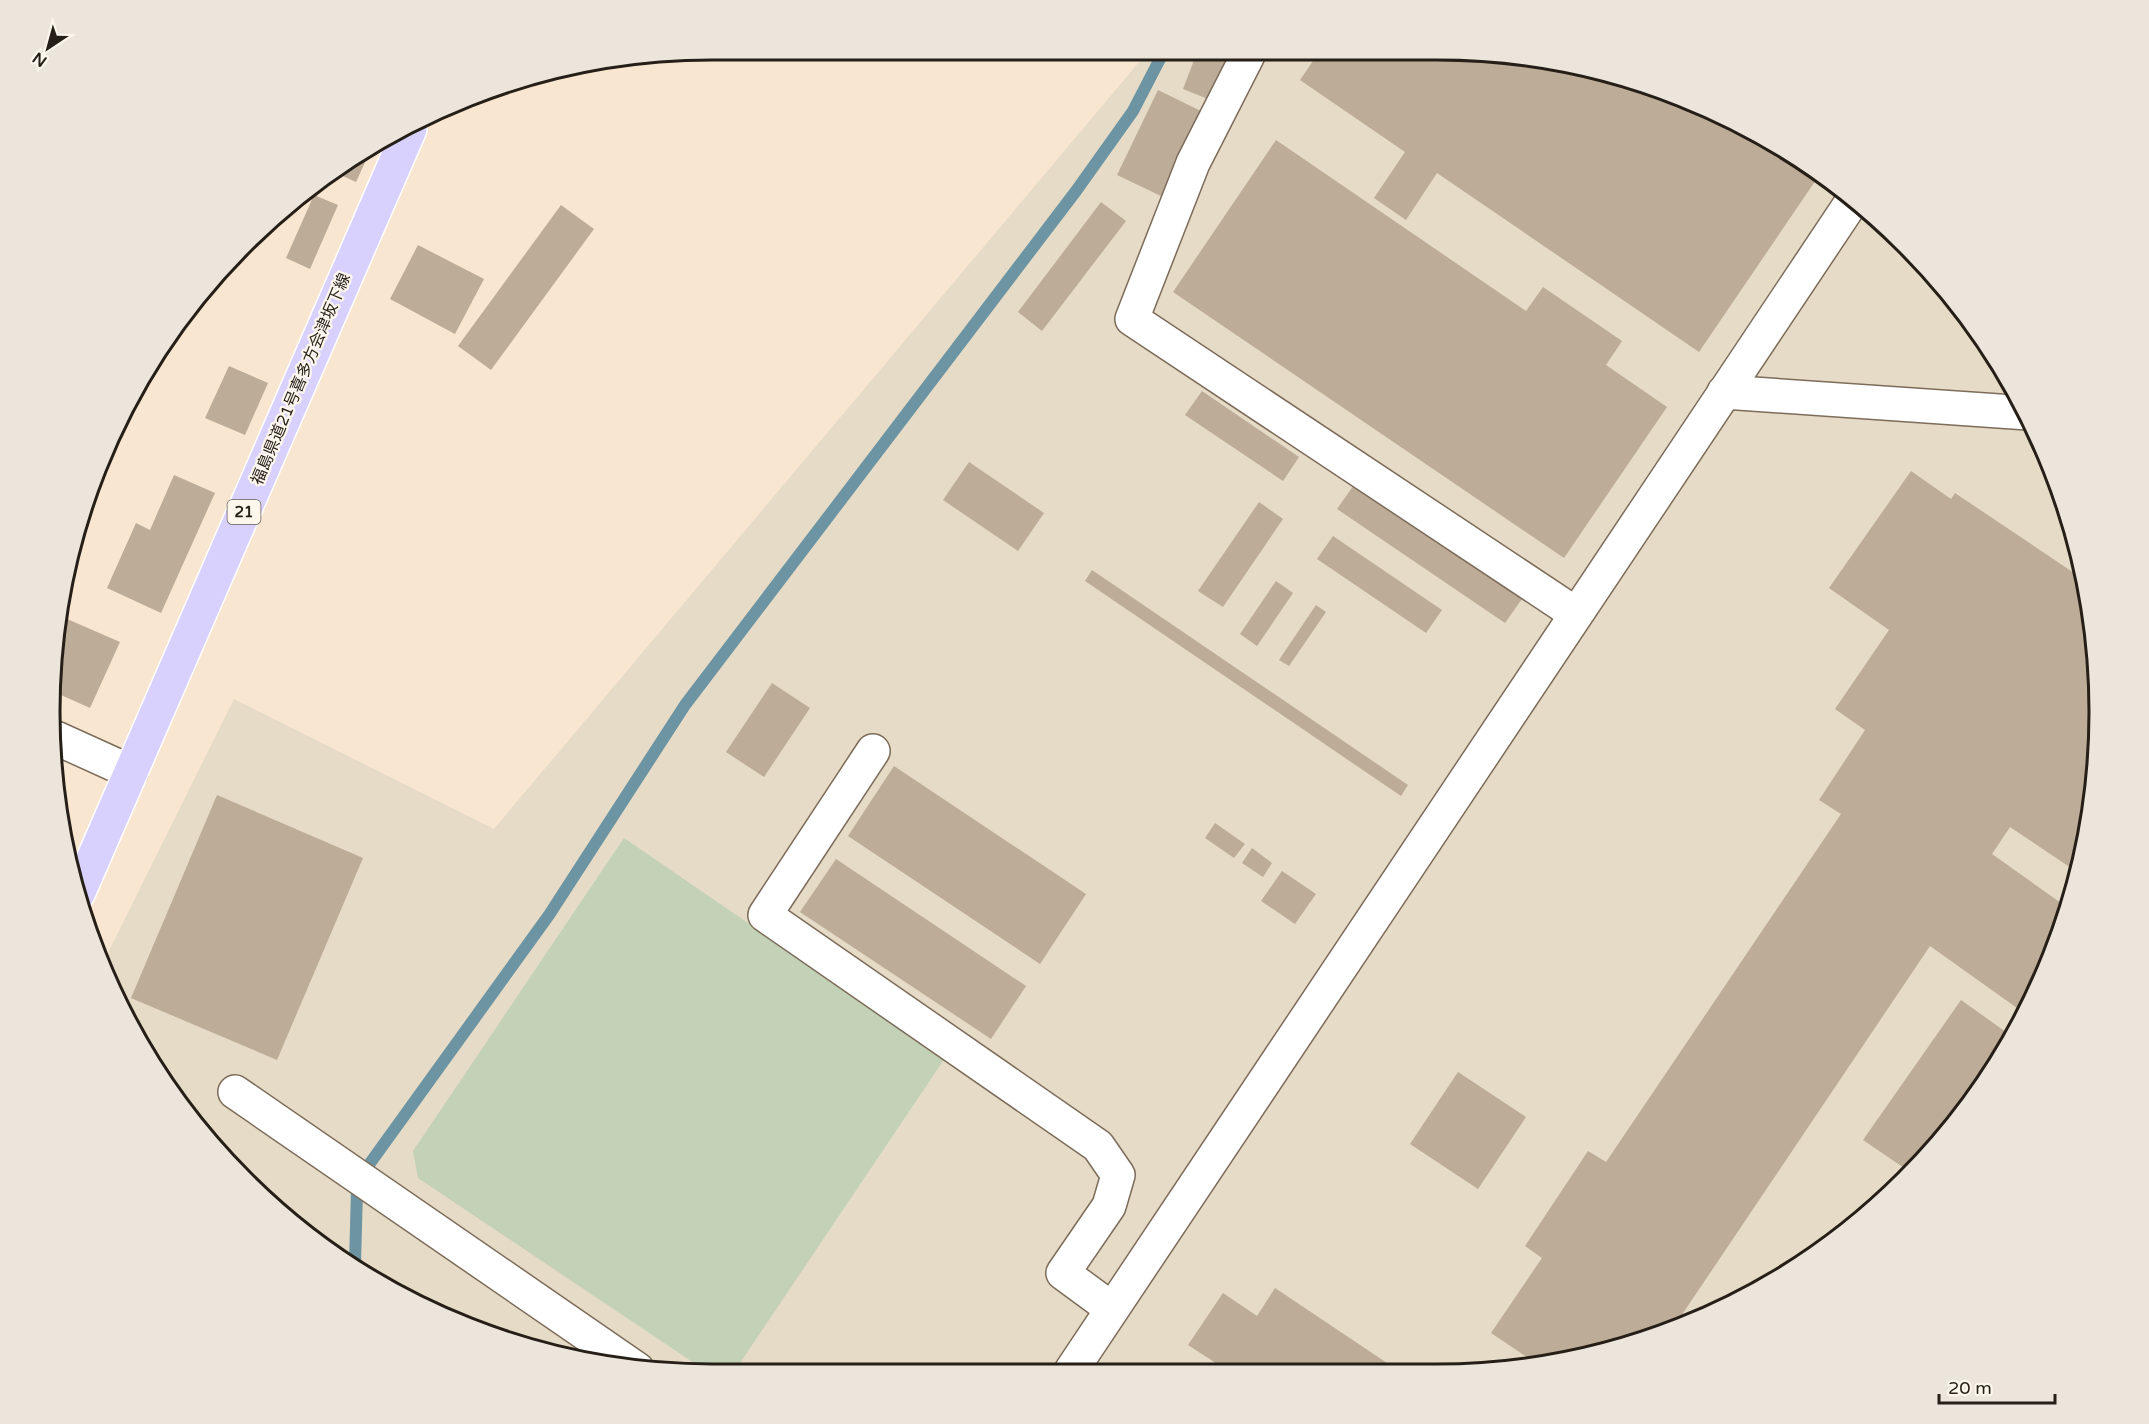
<svg xmlns="http://www.w3.org/2000/svg" width="2149" height="1424" viewBox="0 0 2149 1424" font-family="'Varela Round','Noto Sans JP',sans-serif">
	<style>
		.industrial { fill: #e5dbc6 }
		.green { fill: #c3d1b7 }
		.lines { fill: none; stroke-linecap: round; stroke-linejoin: round }
		.stream { stroke: #6d94a3; stroke-width: 12 }
		.building { fill: #bdac97 }
		.minor-casing { stroke: #7c6c59; stroke-width: 36 }
		.major-casing { stroke: #fff; stroke-width: 36 }
		.minor { stroke: #fff; stroke-width: 33 }
		.major { stroke: #d8d1fe; stroke-width: 33 }
		.labels { text-anchor: middle; dominant-baseline: central; stroke-width: 4.5; stroke-linejoin: round; paint-order: stroke }
		.shield { fill: #fdf6ed; stroke: #666057; stroke-width: 1.5 }
		.shield-label { font-size: 15px; font-weight: bold; fill: #251f17 }
		.street-label { font-size: 16px; fill: #251f17; stroke: #fdf6ed }
		.rim { fill: none; stroke: #251f17; stroke-width: 3 }
	</style>
	<rect width="100%" height="100%" fill="#f9e6d1"/>
	<polygon class="industrial" points="1145,55 1524,55 1609,72 1730,118 1874,214 1963,309 2031,419 2077,541 2098,669 2094,799 2064,925 2011,1044 1935,1149 1840,1238 1730,1306 1608,1352 1480,1373 625,1369 499,1339 419,1306 275,1210 214,1149 138,1044 101,967 234,699 494,829"/>
	<polygon class="green" points="624,838 945,1058 736,1369 703,1369 418,1178 413,1151"/>
	<g class="lines">
		<g class="stream">
			<polyline points="368,1166 549,915 685,705 1076,191 1133,111 1162,55"/>
			<polyline points="355,1264 357,1189"/>
		</g>
	</g>
	<g class="building">
		<polygon points="1196,55 1231,55 1213,101 1183,89"/>
		<polygon points="1317,55 1524,55 1609,72 1730,118 1818,177 1699,352 1437,173 1406,220 1374,198 1405,152 1300,80"/>
		<polygon points="1158,90 1203,112 1161,196 1117,175"/>
		<polygon points="1276,140 1526,311 1543,287 1622,341 1606,365 1667,407 1564,558 1173,292"/>
		<polygon points="372,147 356,182 332,171 344,161"/>
		<polygon points="314,195 338,205 310,269 286,258"/>
		<polygon points="1101,202 1126,221 1042,331 1018,312"/>
		<polygon points="561,205 594,229 491,370 458,346"/>
		<polygon points="418,245 484,279 455,334 390,299"/>
		<polygon points="229,366 268,383 245,435 205,418"/>
		<polygon points="1202,391 1299,457 1283,481 1185,415"/>
		<polygon points="969,462 1044,513 1018,551 943,500"/>
		<polygon points="1911,471 1951,499 1955,493 2083,579 2098,669 2094,799 2077,872 2010,827 1992,854 2068,908 2064,925 2024,1013 1930,946 1673,1328 1608,1352 1537,1364 1491,1333 1542,1258 1525,1246 1588,1151 1606,1162 1841,814 1819,800 1865,730 1835,709 1889,630 1829,588"/>
		<polygon points="174,475 215,493 161,613 107,588 136,523 150,530"/>
		<polygon points="1356,482 1524,596 1505,623 1337,509"/>
		<polygon points="1259,502 1283,519 1223,607 1198,591"/>
		<polygon points="1333,536 1442,610 1426,633 1317,559"/>
		<polygon points="1092,570 1408,785 1401,796 1085,581"/>
		<polygon points="1276,581 1293,593 1257,646 1240,634"/>
		<polygon points="1316,605 1326,612 1289,666 1279,660"/>
		<polygon points="58,615 120,642 90,708 52,691 51,668"/>
		<polygon points="772,683 810,708 764,777 726,752"/>
		<polygon points="894,766 1086,894 1040,964 848,836"/>
		<polygon points="217,795 363,858 277,1060 131,998"/>
		<polygon points="1215,823 1245,844 1234,858 1205,838"/>
		<polygon points="1252,848 1272,863 1263,877 1242,863"/>
		<polygon points="836,859 1026,986 991,1039 800,912"/>
		<polygon points="1282,871 1316,894 1295,924 1261,901"/>
		<polygon points="1961,1000 2013,1037 1932,1152 1910,1172 1863,1140"/>
		<polygon points="1458,1072 1526,1117 1478,1189 1410,1144"/>
		<polygon points="1275,1288 1402,1373 1219,1372 1222,1367 1188,1345 1223,1293 1257,1316"/>
	</g>
	<g class="lines">
		<g class="minor-casing">
			<g id="minor">
				<polyline points="1248,55 1193,163 1132,319 1576,614"/>
				<polyline points="1724,392 2028,413"/>
				<polyline points="56,738 131,772"/>
				<polyline points="873,751 765,915 1098,1146 1118,1175 1109,1206 1063,1273 1112,1309"/>
				<polyline points="235,1092 637,1369"/>
				<polyline points="1071,1371 1853,200"/>
			</g>
		</g>
		<g class="major-casing">
			<polyline id="major" points="78,894 410,129"/>
		</g>
		<use href="#minor" class="minor"/>
		<use href="#major" class="major"/>
	</g>
	<g class="labels">
		<rect class="shield" x="227.5" y="500" width="33" height="24" rx="4.5"/>
		<g class="shield-label">
			<text x="244" y="512">21</text>
		</g>
		<g class="street-label">
			<text transform="translate(301 379) rotate(-67)">福島県道21号喜多方会津坂下線</text>
		</g>
	</g>
	<path d="M0 0H2149V1424H0ZM712 60H1437A652 652 0 0 1 2089 712V712A652 652 0 0 1 1437 1364H712A652 652 0 0 1 60 712V712A652 652 0 0 1 712 60Z" fill="#ece5dc" fill-rule="evenodd"/>
	<path class="rim" d="M712 60H1437A652 652 0 0 1 2089 712V712A652 652 0 0 1 1437 1364H712A652 652 0 0 1 60 712V712A652 652 0 0 1 712 60Z"/>
	<g transform="translate(48 48) rotate(216)" stroke="#fdf6ed" stroke-width="4.5" paint-order="stroke">
	<path d="M0-4.5L10 22L0 15L-10 22Z" fill="#251f17"/>
	<text y="-9" font-size="16" font-weight="bold" text-anchor="middle" fill="#251f17">N</text>
	</g>
	<path d="M1939 1394v9h116v-9" fill="none" stroke="#251f17" stroke-width="3"/>
	<text x="1948" y="1394" font-size="18" fill="#251f17" stroke="#fdf6ed" stroke-width="4.5" paint-order="stroke">20 m</text>
</svg>
